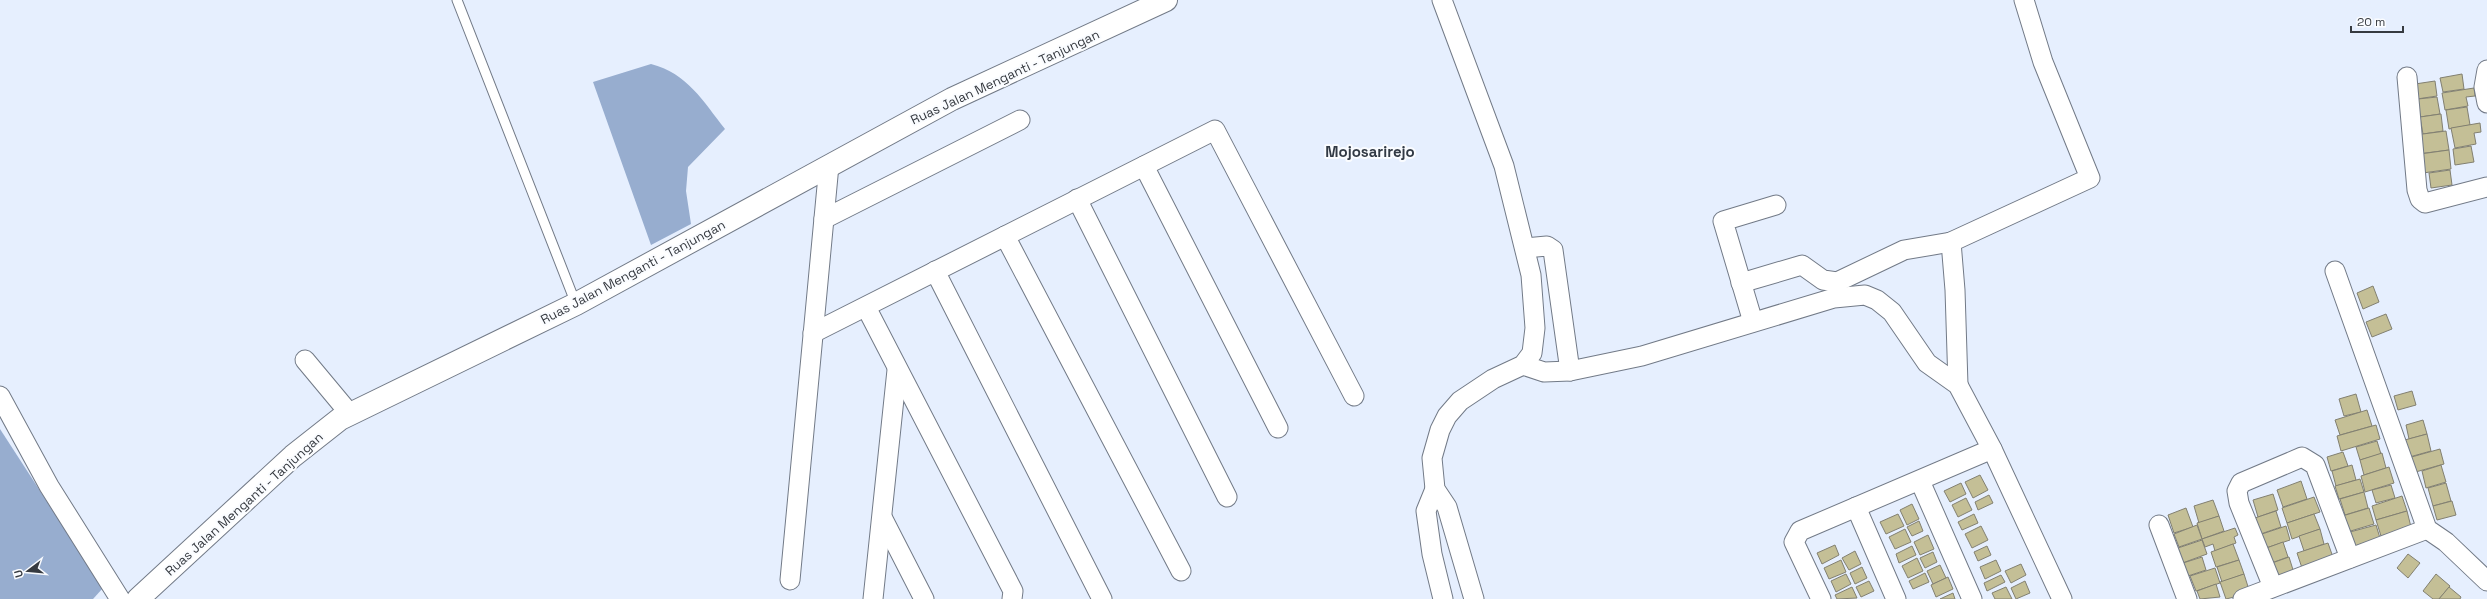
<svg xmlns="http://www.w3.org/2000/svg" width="2487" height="599" viewBox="0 0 2487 599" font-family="'Space Grotesk',sans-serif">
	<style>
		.water { fill: #97adcf }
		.building { fill: #c4bf96; stroke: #828071 }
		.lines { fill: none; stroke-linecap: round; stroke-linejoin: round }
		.lane-casing { stroke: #727a87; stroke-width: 11 }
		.street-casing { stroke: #727a87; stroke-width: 21 }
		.secondary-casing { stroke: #727a87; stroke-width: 24 }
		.lane { stroke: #fff; stroke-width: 9 }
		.street { stroke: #fff; stroke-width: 19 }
		.secondary { stroke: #fff; stroke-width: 22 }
		.labels { text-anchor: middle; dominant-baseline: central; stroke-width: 4; stroke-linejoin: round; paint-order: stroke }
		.street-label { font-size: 13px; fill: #363a40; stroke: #fafcff }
		.quarter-label { font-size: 15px; font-weight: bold; fill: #323a45; stroke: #fafcff }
	</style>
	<rect width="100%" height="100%" fill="#e6effe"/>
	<g class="water">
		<path d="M651,64C687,73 703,101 725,129L688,167L686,191L691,224L651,245L593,82Z"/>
		<polygon points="0,429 103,588 93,599 0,599"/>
	</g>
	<g class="building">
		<polygon points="2462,74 2464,89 2443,92 2440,78"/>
		<polygon points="2435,81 2437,96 2417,99 2415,84"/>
		<polygon points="2474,88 2475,96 2466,97 2468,106 2445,110 2442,93"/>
		<polygon points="2437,97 2440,114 2420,117 2418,99"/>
		<polygon points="2467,107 2470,125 2449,129 2446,110"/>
		<polygon points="2441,114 2443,131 2423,134 2420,117"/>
		<polygon points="2480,123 2481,132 2474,133 2476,144 2455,148 2451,128"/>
		<polygon points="2446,131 2449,150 2418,154 2415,135"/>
		<polygon points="2471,146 2474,162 2455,165 2453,149"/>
		<polygon points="2449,150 2451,169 2423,173 2420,154"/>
		<polygon points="2450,170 2452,185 2431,188 2429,173"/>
		<polygon points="2373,286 2379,302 2363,309 2357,293"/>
		<polygon points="2386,314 2392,329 2372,337 2366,322"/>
		<polygon points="2412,391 2416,405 2398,410 2394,396"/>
		<polygon points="2356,394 2361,412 2344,416 2339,399"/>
		<polygon points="2367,410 2372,426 2340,435 2335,420"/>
		<polygon points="2423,420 2427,434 2409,439 2406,425"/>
		<polygon points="2376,425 2380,439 2341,451 2337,436"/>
		<polygon points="2427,434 2431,451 2406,458 2401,441"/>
		<polygon points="2377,441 2381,454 2360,460 2356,447"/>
		<polygon points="2440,449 2444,464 2412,473 2408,458"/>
		<polygon points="2343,452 2348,466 2331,471 2327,457"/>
		<polygon points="2382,453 2386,468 2364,475 2360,460"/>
		<polygon points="2352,465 2356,480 2336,486 2332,471"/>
		<polygon points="2441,465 2446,482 2426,488 2422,471"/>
		<polygon points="2389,467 2394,483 2365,492 2361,476"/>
		<polygon points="1980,475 1988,490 1973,498 1965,482"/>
		<polygon points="2360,479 2364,492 2339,499 2335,486"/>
		<polygon points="2301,481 2307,499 2283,507 2277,490"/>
		<polygon points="1961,483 1966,494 1950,502 1944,491"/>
		<polygon points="2446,483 2451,501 2433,506 2428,488"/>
		<polygon points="2391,485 2395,498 2376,503 2372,490"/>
		<polygon points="2364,492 2368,508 2345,515 2340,499"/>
		<polygon points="2273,494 2278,510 2258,517 2253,500"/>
		<polygon points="1989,495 1993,503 1978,510 1975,502"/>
		<polygon points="2402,496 2407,511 2376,520 2372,506"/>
		<polygon points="2314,497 2320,512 2287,523 2282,508"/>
		<polygon points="1966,498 1972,510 1958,517 1952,505"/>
		<polygon points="2213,500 2219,516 2199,523 2194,506"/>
		<polygon points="2452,501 2456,515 2437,520 2433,506"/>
		<polygon points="1912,504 1919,519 1907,525 1900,510"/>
		<polygon points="2186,508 2193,527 2174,533 2168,515"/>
		<polygon points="2369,508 2374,524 2344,533 2339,517"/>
		<polygon points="2276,511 2281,527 2255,536 2249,520"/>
		<polygon points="2407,511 2411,527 2381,536 2376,520"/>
		<polygon points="1898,514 1904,526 1886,534 1880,522"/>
		<polygon points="1974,514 1978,523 1962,530 1958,522"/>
		<polygon points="2314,514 2320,529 2292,539 2287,523"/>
		<polygon points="2219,516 2224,531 2202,539 2197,523"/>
		<polygon points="1919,521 1923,531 1912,536 1907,527"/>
		<polygon points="2197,525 2202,539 2179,547 2174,534"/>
		<polygon points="2376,525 2380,538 2355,546 2350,532"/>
		<polygon points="1981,526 1988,540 1972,548 1965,534"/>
		<polygon points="2286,526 2290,540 2263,549 2259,535"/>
		<polygon points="2235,528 2238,535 2234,537 2236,543 2215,551 2213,544 2205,547 2202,539"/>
		<polygon points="1905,529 1911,542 1895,549 1889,537"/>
		<polygon points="2320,529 2324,544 2304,551 2299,536"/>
		<polygon points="1928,535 1934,549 1920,555 1914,542"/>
		<polygon points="2202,540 2207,554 2177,565 2172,550"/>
		<polygon points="2283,542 2288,557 2266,565 2261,550"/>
		<polygon points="2328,543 2335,563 2304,574 2297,553"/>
		<polygon points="2233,544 2239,560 2216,567 2211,552"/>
		<polygon points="1835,545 1839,555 1822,564 1817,553"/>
		<polygon points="1912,546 1916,555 1899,563 1896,554"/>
		<polygon points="1987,546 1991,555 1978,561 1974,552"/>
		<polygon points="1855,551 1861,564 1849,570 1842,558"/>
		<polygon points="1933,552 1937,562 1925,568 1920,558"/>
		<polygon points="2408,554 2420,563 2408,578 2397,568"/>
		<polygon points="2202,557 2206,570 2188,576 2183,563"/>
		<polygon points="2289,557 2294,573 2277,579 2272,563"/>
		<polygon points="1917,558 1923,571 1908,578 1902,566"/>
		<polygon points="1841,560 1846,572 1829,579 1824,568"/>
		<polygon points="1996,560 2001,571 1985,579 1980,567"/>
		<polygon points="2239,560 2244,574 2222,582 2217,567"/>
		<polygon points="2021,564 2026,575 2011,583 2005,571"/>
		<polygon points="1940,565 1946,578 1933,584 1927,571"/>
		<polygon points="1862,567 1867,578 1855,584 1850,573"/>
		<polygon points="2215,568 2220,583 2196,591 2190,576"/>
		<polygon points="1925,573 1929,582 1913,589 1909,581"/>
		<polygon points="1846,574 1851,584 1836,592 1831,581"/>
		<polygon points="2244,574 2250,593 2226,599 2220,582"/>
		<polygon points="2436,574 2450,586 2439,599 2433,599 2423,591"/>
		<polygon points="2001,575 2005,582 1987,591 1984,583"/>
		<polygon points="1948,577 1953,589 1936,597 1931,585"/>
		<polygon points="1869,581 1874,591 1861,597 1856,587"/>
		<polygon points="2025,581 2030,593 2016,599 2011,588"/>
		<polygon points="2216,584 2220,597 2200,599 2197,591"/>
		<polygon points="1852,587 1857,598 1837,599 1835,595"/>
		<polygon points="2006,587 2012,599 1995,599 1992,593"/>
		<polygon points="2449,587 2461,597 2460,599 2439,599"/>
		<polygon points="1953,593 1955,599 1940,599"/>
	</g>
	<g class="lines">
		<g class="lane-casing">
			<polyline id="lane" points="457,0 576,304"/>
		</g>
		<g class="street-casing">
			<g id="street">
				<polyline points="1442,0 1504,166 1531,275 1535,328 1532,353 1523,365 1493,379 1460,401 1447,416 1440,430 1432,458 1435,489 1447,507 1474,599"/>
				<polyline points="2487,70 2484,87 2487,103"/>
				<polyline points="2407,77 2417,190 2420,199 2425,203 2487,187"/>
				<polyline points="1144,166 1278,428"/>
				<polyline points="1077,199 1227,497"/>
				<polyline points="824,219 1020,120"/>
				<polyline points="1005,236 1181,571"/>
				<polyline points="1525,248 1547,246 1553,250 1570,371"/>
				<polyline points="935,271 1102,599"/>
				<polyline points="2335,271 2427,529 2446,542 2487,581"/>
				<polyline points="1741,283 1802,265 1823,280 1837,282 1904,250 1951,242"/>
				<polyline points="866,307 1013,591 1012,599"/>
				<polyline points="1753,322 1723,221 1776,205"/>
				<polyline points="813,333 1215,130 1354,396"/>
				<polyline points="305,360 350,414"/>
				<polyline points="1523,365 1544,372 1570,371 1642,356 1834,298 1865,295 1877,300 1892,312 1927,363 1958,385 1992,449 2062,599"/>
				<polyline points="1958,385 1955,290 1951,242 2090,178 2043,62 2024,0"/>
				<polyline points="0,396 49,486 120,599"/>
				<polyline points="1920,481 1972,599"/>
				<polyline points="1435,489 1426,511 1432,554 1443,599"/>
				<polyline points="1856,507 1896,599"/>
				<polyline points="883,519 924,599"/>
				<polyline points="2159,525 2187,599"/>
				<polyline points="790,580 829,165"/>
				<polyline points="2273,587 2239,503 2237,491 2241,483 2302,457 2315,465 2350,558"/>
				<polyline points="873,599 897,370"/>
				<polyline points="1821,599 1794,542 1800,531 1992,449"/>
				<polyline points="2243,599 2427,529"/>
			</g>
		</g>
		<g class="secondary-casing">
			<polyline id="secondary" points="138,599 293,456 340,419 576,304 952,99 1166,0"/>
		</g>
		<use href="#lane" class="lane"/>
		<use href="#street" class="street"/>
		<use href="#secondary" class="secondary"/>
	</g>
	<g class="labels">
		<g class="street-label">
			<text transform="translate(1005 77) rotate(-25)">Ruas Jalan Menganti - Tanjungan</text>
			<text transform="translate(633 272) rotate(-28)">Ruas Jalan Menganti - Tanjungan</text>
			<text transform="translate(244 504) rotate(-42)">Ruas Jalan Menganti - Tanjungan</text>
		</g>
		<g class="quarter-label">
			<text x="1370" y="151">Mojosarirejo</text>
		</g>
	</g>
	<g transform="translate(28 571) rotate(254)" stroke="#fafcff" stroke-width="3" paint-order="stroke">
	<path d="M0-3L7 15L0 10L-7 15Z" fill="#363a40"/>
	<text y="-6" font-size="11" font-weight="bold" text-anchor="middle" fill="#363a40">U</text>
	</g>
	<path d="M2351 26v6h52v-6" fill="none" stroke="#363a40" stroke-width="2"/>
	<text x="2357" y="26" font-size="12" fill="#363a40" stroke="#fafcff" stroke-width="3" paint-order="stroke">20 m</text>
</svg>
